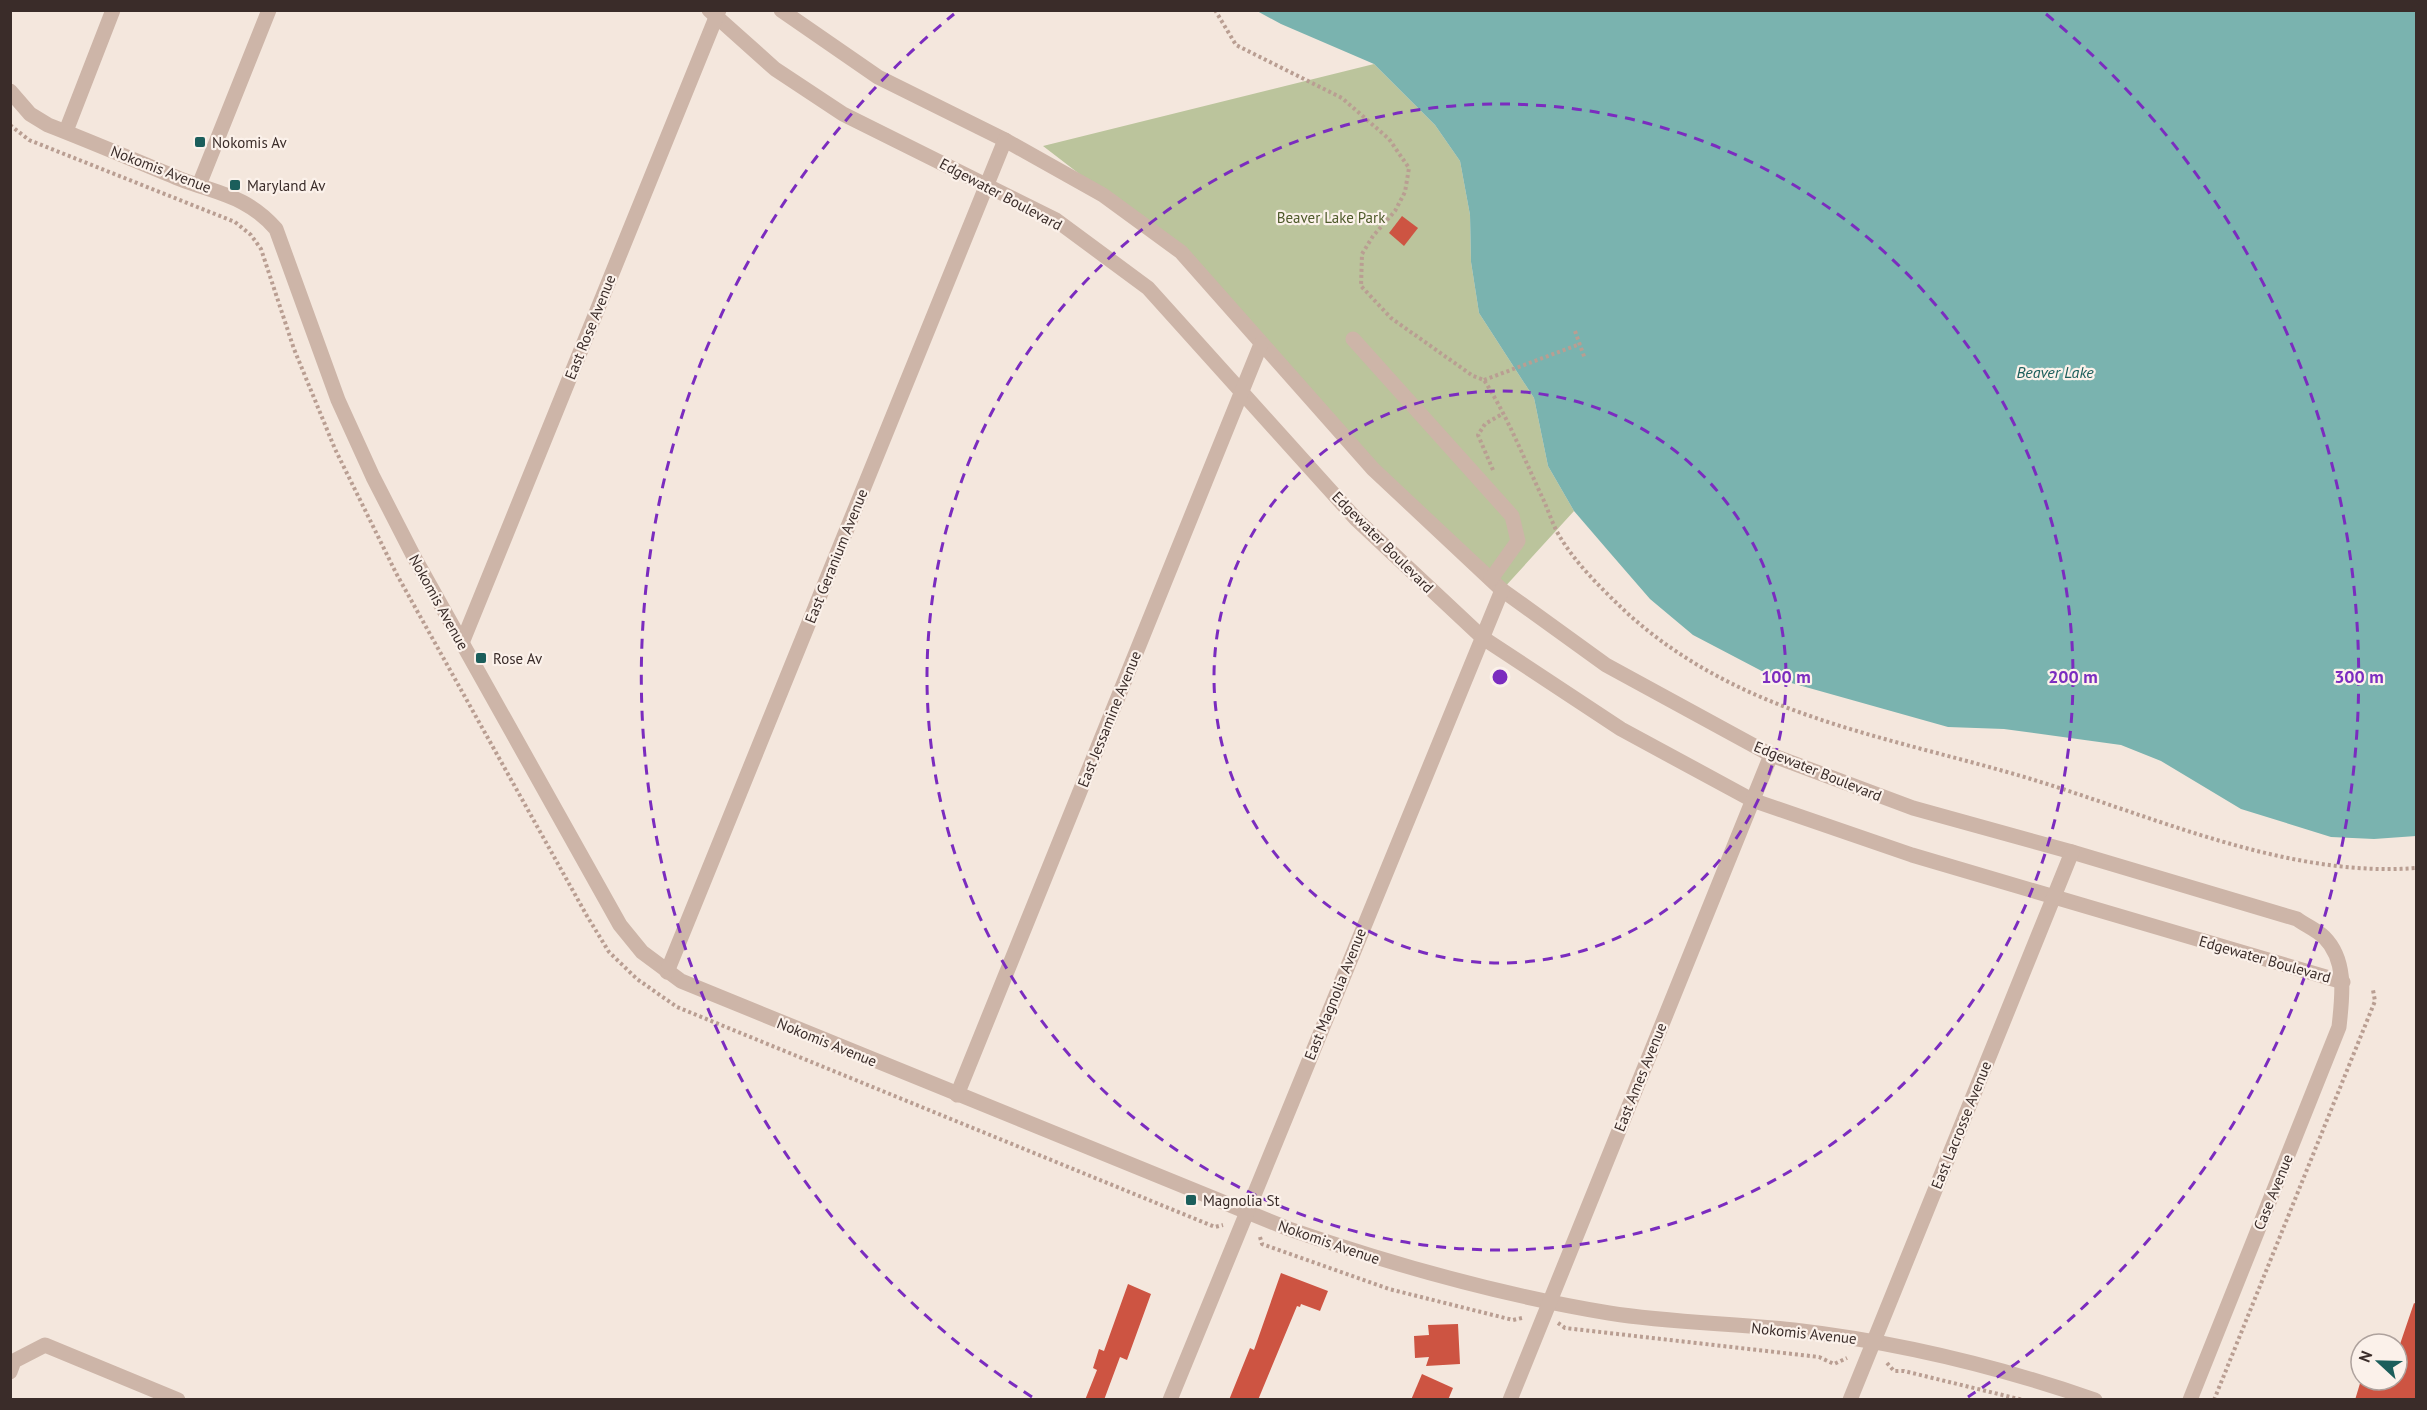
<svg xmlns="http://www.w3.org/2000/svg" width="2427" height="1410" viewBox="0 0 2427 1410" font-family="'PT Sans',sans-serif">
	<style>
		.green { fill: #bbc49c }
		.water { fill: #7ab3af }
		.building { fill: #cd5442 }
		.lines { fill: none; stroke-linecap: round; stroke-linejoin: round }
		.path { stroke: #b99e92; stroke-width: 4; stroke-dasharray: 3 3; stroke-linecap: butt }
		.minor { stroke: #cdb5a8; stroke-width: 15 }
		.ring { fill: none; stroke: #7b2cbf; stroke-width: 3; stroke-dasharray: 10 8 }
		.poi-dot { fill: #1b5e5b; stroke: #fbf1ea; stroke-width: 2 }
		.labels { text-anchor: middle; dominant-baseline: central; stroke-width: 4.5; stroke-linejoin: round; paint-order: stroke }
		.poi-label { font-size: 15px; fill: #3a2c29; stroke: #fbf1ea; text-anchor: start }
		.street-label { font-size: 15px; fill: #3a2c29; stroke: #fbf1ea }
		.park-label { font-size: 15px; fill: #4e5a2b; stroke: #fbf1ea }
		.water-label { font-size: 16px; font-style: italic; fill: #1b5e5b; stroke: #fbf1ea }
		.centre { fill: #7b2cbf; stroke: #fbf1ea; stroke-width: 3 }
		.ring-label { font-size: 18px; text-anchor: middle; font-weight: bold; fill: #7b2cbf; stroke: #fbf1ea; stroke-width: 4.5; stroke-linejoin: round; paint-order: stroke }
	</style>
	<rect width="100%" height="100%" fill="#f4e7dd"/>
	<polygon class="green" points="1374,64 1435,125 1460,161 1470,215 1471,262 1479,313 1534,398 1548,466 1574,511 1502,590 1373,469 1181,252 1043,146"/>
	<polygon class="water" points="1257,11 2416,11 2416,836 2374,839 2331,837 2241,809 2161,761 2121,745 2004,729 1948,727 1777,679 1693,635 1650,599 1611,554 1574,511 1548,466 1534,398 1479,313 1471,262 1470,215 1460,161 1435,125 1374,64 1281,24"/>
	<g class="building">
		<polygon points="1402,216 1418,228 1404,246 1389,233"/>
		<polygon points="1281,1273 1328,1291 1320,1311 1301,1304 1300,1307 1297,1306 1258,1400 1229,1400 1250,1348 1254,1350"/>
		<polygon points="1128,1284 1151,1294 1127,1360 1120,1357 1104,1400 1085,1400 1097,1370 1093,1368 1099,1349 1104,1351"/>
		<polygon points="2414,1303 2416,1304 2416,1400 2355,1400 2361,1380 2397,1380 2397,1353"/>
		<polygon points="1458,1324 1460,1364 1426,1366 1429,1357 1415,1358 1414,1336 1429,1335 1428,1325"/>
		<polygon points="1422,1374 1453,1388 1448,1400 1411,1400"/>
	</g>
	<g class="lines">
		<g class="path">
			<path d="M1215,10L1236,45L1342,98L1389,139L1409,168L1405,192L1395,211L1373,236L1362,254L1361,286L1391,318L1473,376L1484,380C1508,417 1525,461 1544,501C1549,512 1553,526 1560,537C1577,565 1602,589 1626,612C1741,717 1888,736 2031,779C2153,816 2287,878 2416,868"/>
			<polyline points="10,125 29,140 235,222 251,235 261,249 294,349 335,449 396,573 587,916 609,952 637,979 677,1007 1215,1227 1223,1225"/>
			<polyline points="1575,331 1585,359"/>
			<polyline points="1484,380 1580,344"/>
			<polyline points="1493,470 1478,435 1485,424 1502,414"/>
			<polyline points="1260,1237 1262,1244 1389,1289 1513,1320 1522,1318"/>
			<polyline points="1558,1323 1565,1328 1819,1357 1834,1364 1847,1358"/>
			<polyline points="1887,1363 1894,1371 1904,1371 2023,1400"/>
			<polyline points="2214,1400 2375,1001 2373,990"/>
		</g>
		<g class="minor">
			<polyline points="709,10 775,69 843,114 1056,220 1148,288 1356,519 1483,638 1621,729 1752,800 1912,855 2343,982"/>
			<path d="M781,10L878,77L1005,140L1103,195L1181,252L1373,469L1502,590L1606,665L1771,755L1913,808L2072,852L2297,919C2305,925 2317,930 2324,937C2348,961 2342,998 2339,1027L2190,1400"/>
			<path d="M10,91L30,114L48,125C92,142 136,161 180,179C219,194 247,196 276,229L338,400L373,477L414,557L620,925L642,952L681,981L1289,1229C1394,1265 1499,1295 1609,1313C1671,1323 1733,1323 1794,1330C1897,1342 1997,1366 2095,1400"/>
			<polyline points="66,131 113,10"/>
			<polyline points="199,185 269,10"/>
			<polyline points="1353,339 1512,516 1518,541 1491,579"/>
			<polyline points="462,643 719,10"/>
			<polyline points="667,972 1005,140"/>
			<polyline points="957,1095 1261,344"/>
			<polyline points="10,1372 14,1361 45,1345 178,1400"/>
			<polyline points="1170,1400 1502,590"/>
			<polyline points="1510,1400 1771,755"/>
			<polyline points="1850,1400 2072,852"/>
		</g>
	</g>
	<g class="ring">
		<circle cx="1500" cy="677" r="286"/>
		<circle cx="1500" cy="677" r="573"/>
		<path d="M1032 1397A859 859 0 0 1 954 14M2046 14A859 859 0 0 1 1968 1397"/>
	</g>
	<g class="poi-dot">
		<rect x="194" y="136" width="12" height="12" rx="3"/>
		<rect x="229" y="179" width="12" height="12" rx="3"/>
		<rect x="475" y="652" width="12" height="12" rx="3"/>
		<rect x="1185" y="1194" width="12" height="12" rx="3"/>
	</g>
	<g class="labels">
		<g class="poi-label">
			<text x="212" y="142">Nokomis Av</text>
			<text x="247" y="185">Maryland Av</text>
			<text x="493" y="658">Rose Av</text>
			<text x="1203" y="1200">Magnolia St</text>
		</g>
		<g class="street-label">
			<text transform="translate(161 169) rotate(21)">Nokomis Avenue</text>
			<text transform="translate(1001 194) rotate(28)">Edgewater Boulevard</text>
			<text transform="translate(590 327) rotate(-68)">East Rose Avenue</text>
			<text transform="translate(1383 542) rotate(45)">Edgewater Boulevard</text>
			<text transform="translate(836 556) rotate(-68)">East Geranium Avenue</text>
			<text transform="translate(439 602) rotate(61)">Nokomis Avenue</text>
			<text transform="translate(1109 719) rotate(-68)">East Jessamine Avenue</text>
			<text transform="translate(1818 771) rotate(22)">Edgewater Boulevard</text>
			<text transform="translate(2265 959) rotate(16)">Edgewater Boulevard</text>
			<text transform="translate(1335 994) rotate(-68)">East Magnolia Avenue</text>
			<text transform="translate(827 1042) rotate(22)">Nokomis Avenue</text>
			<text transform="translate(1640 1077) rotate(-68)">East Ames Avenue</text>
			<text transform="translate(1961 1125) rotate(-68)">East Lacrosse Avenue</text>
			<text transform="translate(2273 1192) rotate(-68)">Case Avenue</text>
			<text transform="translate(1329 1242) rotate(19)">Nokomis Avenue</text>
			<text transform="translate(1804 1333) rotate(6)">Nokomis Avenue</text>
		</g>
		<g class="park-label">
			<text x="1331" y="217">Beaver Lake Park</text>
		</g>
		<g class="water-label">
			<text x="2055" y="372">Beaver Lake</text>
		</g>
	</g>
	<circle cx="1500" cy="677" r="9" class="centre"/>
	<g class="ring-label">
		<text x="1786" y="683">100 m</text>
		<text x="2073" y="683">200 m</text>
		<text x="2359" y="683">300 m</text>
	</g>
	<rect width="2427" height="1410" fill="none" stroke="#3a2c29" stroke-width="24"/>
	<g transform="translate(2379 1362) rotate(292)"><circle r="28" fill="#fbf1ea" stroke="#aea29d" stroke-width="1.5"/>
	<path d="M0-4.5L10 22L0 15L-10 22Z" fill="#1b5e5b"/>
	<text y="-9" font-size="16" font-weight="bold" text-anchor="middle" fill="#3a2c29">N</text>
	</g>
</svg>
